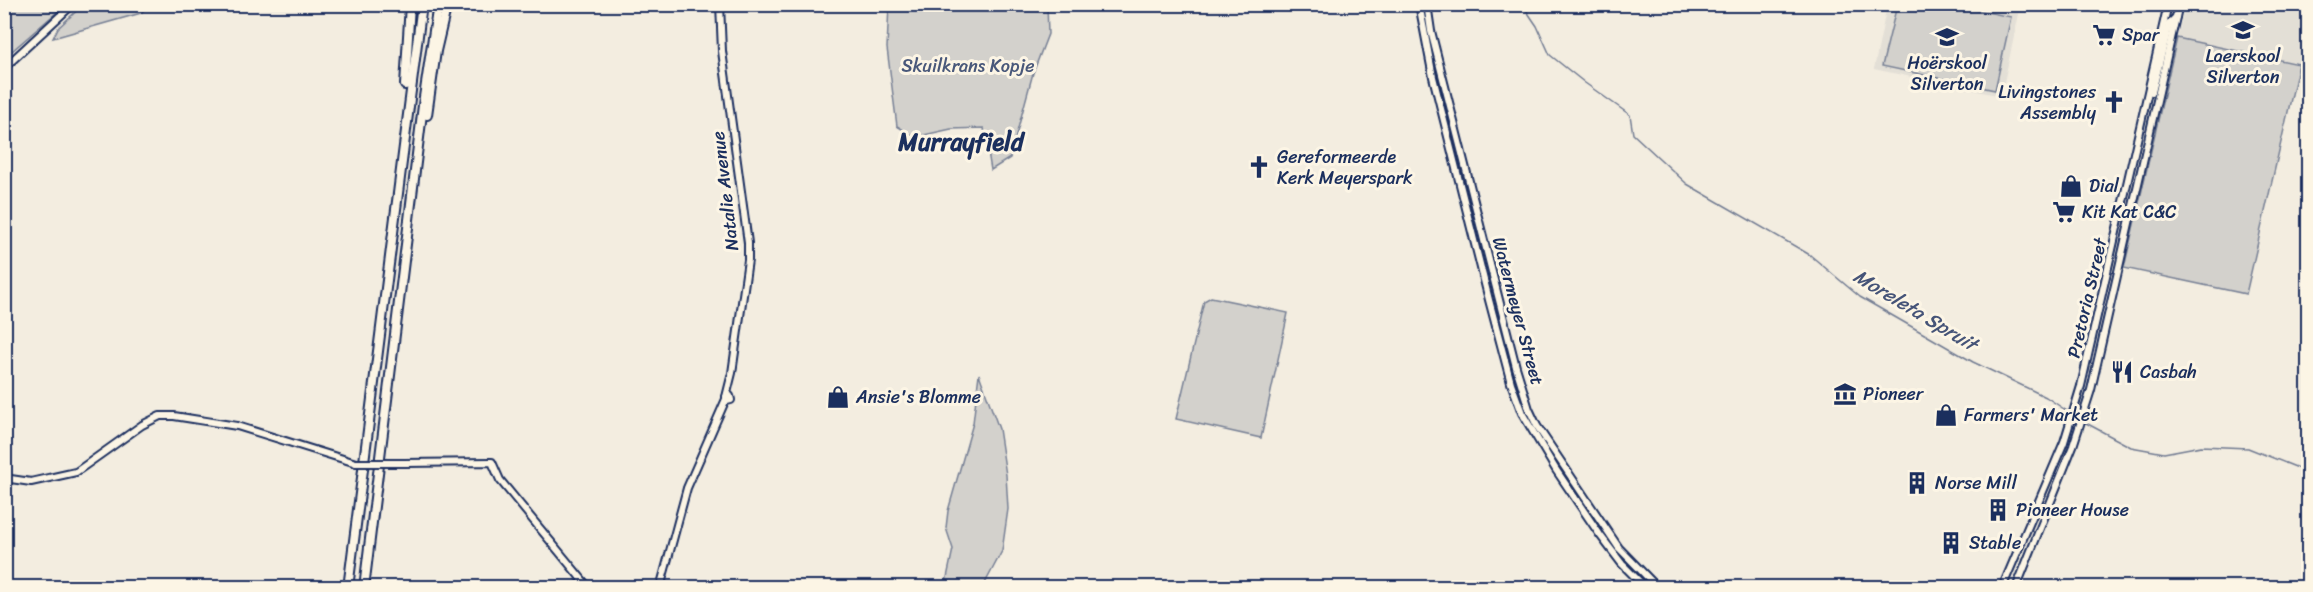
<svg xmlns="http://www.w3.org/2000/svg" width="2313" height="592" viewBox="0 0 2313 592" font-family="Sriracha,sans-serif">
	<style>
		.built { fill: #e3dfd6 }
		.green { fill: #d3d1cc; stroke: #778095; stroke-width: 1.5 }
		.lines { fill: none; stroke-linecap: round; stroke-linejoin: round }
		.stream { stroke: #707a91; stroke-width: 1.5 }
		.secondary-casing { stroke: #1b2f5e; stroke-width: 10 }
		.highway-casing { stroke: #1b2f5e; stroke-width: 12 }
		.secondary { stroke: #fcf5e5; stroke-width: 6 }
		.highway { stroke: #fcf5e5; stroke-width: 8 }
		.secondary-bridge-casing { stroke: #1b2f5e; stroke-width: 10; stroke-linecap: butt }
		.secondary-bridge { stroke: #fcf5e5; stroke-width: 6 }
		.labels { text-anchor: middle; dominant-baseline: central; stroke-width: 6; stroke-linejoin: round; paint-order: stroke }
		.poi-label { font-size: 18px; fill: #1b2f5e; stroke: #fcf5e5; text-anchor: start }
		.park-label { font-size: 18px; fill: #49587a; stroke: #fcf5e5 }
		.street-label { font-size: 18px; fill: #1b2f5e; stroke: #fcf5e5 }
		.water-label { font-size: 20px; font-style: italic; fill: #465478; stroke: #fcf5e5 }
		.district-label { font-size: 24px; font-weight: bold; fill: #1b2f5e; stroke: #fcf5e5 }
	</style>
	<rect width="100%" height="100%" fill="#f3ede0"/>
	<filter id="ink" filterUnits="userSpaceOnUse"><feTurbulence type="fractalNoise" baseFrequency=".0167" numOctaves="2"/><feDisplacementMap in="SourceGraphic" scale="12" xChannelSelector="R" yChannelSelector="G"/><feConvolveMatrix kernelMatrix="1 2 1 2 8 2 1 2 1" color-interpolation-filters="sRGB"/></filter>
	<g filter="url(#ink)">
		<g class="built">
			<polygon points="1887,5 2021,5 2001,96 1874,69"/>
			<polygon points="2185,5 2308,5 2308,22 2299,64 2177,38"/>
		</g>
		<g class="green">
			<polygon points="5,4 65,4 65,5 5,57"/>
			<polygon points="83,5 83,4 149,5 141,13 53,38 58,28"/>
			<polygon points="889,5 1047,5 1048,34 1033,73 1010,158 991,170 984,128 951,129 915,137 897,126 887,48"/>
			<polygon points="1897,5 1953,5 2011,17 1995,90 1882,66"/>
			<polygon points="2177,38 2299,64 2246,294 2124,268"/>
			<polygon points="1211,297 1288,313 1261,438 1176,419 1204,301"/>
			<polygon points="979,374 999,429 1006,475 1008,509 1002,551 983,587 945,587 953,549 946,528 948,511 973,423"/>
		</g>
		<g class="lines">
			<g class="stream">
				<polyline points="1522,4 1537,26 1550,55 1585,83 1630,115 1633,134 1687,184 1810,255 1860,297 1973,362 2046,397 2070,413"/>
				<polyline points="2084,422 2131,447 2164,453 2201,446 2248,448 2308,472"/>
			</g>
			<g class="secondary-casing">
				<g id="secondary">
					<polyline points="720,4 722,51 748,243 748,260 732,373 726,397"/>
					<polyline points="1419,4 1433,77 1489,300 1511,383 1522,413 1556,470 1600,535 1622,564 1646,588"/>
					<polyline points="1427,4 1431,31 1516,367 1529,409 1537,426 1619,548 1658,588"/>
					<polyline points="4,68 73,4"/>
					<polyline points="2152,92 2169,24 2176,17"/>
					<polygon points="730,396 731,400 727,401 726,397"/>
					<polyline points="404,463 492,462 500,480 589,588"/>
					<polyline points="4,478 31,482 76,472 142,425 160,416 174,416 237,426 356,463"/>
					<polyline points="660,588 687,488 726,399"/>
					<polyline points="2002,588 2064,442 2081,386 2168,4"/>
					<polyline points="2016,588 2073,446 2091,390 2179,4"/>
				</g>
			</g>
			<g class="highway-casing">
				<g id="highway">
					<polyline points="405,85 410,4"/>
					<polyline points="427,115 436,51 447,4"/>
					<polyline points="348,588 422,4"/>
					<polyline points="364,588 424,97 438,4"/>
				</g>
			</g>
			<use href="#secondary" class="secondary"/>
			<use href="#highway" class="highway"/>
			<g class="secondary-bridge-casing">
				<polyline id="secondary-bridge" points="356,463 404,463"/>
			</g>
			<use href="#secondary-bridge" class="secondary-bridge"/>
		</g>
	</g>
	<defs>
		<g id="school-bare" transform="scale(1.8)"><path d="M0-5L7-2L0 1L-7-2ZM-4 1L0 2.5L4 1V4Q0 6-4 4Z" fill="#1b2f5e" stroke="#fcf5e5" stroke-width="2.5" paint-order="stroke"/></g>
		<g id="supermarket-bare" transform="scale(1.8)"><path d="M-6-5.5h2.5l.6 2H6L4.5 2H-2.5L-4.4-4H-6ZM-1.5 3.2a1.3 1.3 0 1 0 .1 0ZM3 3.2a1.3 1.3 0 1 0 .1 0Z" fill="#1b2f5e" stroke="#fcf5e5" stroke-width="2.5" paint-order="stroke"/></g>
		<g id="church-bare" transform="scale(1.8)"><path d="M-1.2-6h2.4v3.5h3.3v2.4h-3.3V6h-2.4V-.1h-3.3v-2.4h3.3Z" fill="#1b2f5e" stroke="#fcf5e5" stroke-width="2.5" paint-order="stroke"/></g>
		<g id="shop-bare" transform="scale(1.8)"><path d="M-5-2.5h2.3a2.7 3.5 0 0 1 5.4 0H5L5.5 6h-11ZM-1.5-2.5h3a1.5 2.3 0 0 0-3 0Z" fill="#1b2f5e" stroke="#fcf5e5" stroke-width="2.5" paint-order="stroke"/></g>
		<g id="restaurant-bare" transform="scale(1.8)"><path d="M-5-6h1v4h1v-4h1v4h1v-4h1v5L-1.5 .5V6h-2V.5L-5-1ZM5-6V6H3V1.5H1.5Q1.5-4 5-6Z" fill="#1b2f5e" stroke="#fcf5e5" stroke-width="2.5" paint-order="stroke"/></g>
		<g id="museum-bare" transform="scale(1.8)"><path d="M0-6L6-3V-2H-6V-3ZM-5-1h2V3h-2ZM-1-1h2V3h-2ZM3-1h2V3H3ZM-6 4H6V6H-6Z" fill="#1b2f5e" stroke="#fcf5e5" stroke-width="2.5" paint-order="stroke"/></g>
		<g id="building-bare" transform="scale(1.8)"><path d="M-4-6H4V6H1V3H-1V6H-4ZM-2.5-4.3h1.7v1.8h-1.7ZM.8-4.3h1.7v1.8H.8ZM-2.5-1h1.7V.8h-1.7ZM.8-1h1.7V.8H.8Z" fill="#1b2f5e" stroke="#fcf5e5" stroke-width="2.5" paint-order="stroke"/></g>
	</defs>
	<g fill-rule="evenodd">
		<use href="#school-bare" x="2243" y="30"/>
		<use href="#supermarket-bare" x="2104" y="35"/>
		<use href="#school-bare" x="1947" y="37"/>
		<use href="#church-bare" x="2114" y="102"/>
		<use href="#church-bare" x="1259" y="167"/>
		<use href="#shop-bare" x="2071" y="186"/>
		<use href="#supermarket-bare" x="2064" y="212"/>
		<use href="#restaurant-bare" x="2122" y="372"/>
		<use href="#museum-bare" x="1845" y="394"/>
		<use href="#shop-bare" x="838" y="397"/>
		<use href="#shop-bare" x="1946" y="415"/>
		<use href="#building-bare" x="1917" y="483"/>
		<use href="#building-bare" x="1998" y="510"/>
		<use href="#building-bare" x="1951" y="543"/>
	</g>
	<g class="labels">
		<g class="poi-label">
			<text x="2122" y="35">Spar</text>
			<text x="2243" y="56" text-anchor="middle">Laerskool<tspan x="2243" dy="21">Silverton</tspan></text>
			<text x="1947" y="63" text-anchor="middle">Hoërskool<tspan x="1947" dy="21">Silverton</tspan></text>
			<text x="2096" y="92" text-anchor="end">Livingstones<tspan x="2096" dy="21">Assembly</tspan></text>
			<text x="1277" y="157">Gereformeerde<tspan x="1277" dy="21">Kerk Meyerspark</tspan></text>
			<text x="2089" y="186">Dial</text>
			<text x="2082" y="212">Kit Kat C&amp;C</text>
			<text x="2140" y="372">Casbah</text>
			<text x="1863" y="394">Pioneer</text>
			<text x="856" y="397">Ansie's Blomme</text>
			<text x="1964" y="415">Farmers' Market</text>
			<text x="1935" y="483">Norse Mill</text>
			<text x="2016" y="510">Pioneer House</text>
			<text x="1969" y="543">Stable</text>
		</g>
		<g class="park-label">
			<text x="968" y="66">Skuilkrans Kopje</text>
		</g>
		<g class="street-label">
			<text transform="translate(725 191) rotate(-97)">Natalie Avenue</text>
			<text transform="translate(2087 298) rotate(-77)">Pretoria Street</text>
			<text transform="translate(1518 311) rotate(75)">Watermeyer Street</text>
		</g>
		<g class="water-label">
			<text transform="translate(1915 310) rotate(31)">Moreleta Spruit</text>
		</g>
		<g class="district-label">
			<text x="961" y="142">Murrayfield</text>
		</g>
	</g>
	<rect width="2313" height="592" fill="none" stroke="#fcf5e5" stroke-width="24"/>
	<rect x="12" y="12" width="2289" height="568" fill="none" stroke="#1b2f5e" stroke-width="2" filter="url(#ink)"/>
</svg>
